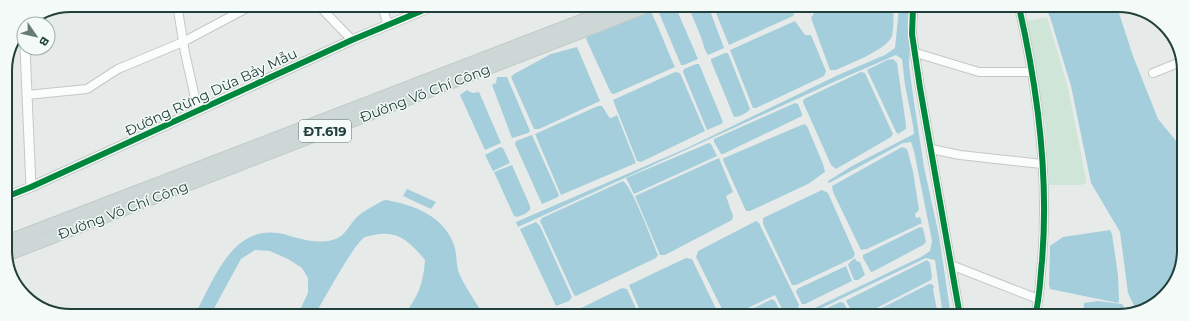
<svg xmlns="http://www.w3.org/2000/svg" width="1189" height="321" viewBox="0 0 1189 321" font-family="Montserrat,sans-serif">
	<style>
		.green { fill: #cee5d7 }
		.water { fill: #a4cedc }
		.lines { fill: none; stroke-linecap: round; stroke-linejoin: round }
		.minor-casing { stroke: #c3c8c6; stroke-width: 10 }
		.tertiary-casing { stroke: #c3c8c6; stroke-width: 11 }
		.primary-casing { stroke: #c1cac8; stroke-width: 14 }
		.minor { stroke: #fbfcfc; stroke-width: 8 }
		.tertiary { stroke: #fbfcfc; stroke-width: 9 }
		.primary { stroke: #cdd7d5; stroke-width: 12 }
		.cycleway-casing { stroke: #f4faf7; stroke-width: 8 }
		.cycleway { stroke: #00873e; stroke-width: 6 }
		.labels { text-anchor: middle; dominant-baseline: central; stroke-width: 3; stroke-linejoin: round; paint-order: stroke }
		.shield { fill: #f4faf7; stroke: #607873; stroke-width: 1 }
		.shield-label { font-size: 13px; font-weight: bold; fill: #21403b }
		.street-label { font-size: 14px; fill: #21403b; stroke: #f4faf7 }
		.rim { fill: none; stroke: #21403b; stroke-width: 2 }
	</style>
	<rect width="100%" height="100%" fill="#e6ebe9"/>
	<polygon class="green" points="1047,17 1068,88 1086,179 1086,183 1081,185 1049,185 1046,128 1024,22"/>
	<g class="water">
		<polygon points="1045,7 1117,7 1133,56 1158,119 1182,148 1182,267 1161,300 1136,310 1128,293 1120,232 1091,183 1071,86 1050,17"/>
		<polygon points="657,8 676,8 698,59 684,65 681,65"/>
		<polygon points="689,8 709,8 724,48 708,55 705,50 701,37"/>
		<polygon points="714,8 791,8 794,14 793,16 729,45"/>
		<path d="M826,8H894C893,17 894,28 892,36C888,49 849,64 836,70H830L811,18L814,13Z"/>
		<polygon points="899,8 909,8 910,44 909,65 913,95 924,167 939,236 951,316 943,316 935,260 926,258 807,315 800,315 921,257 930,251 932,241 914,151 911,142 903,143 829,183 828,181 852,166 914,134 913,125 905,85 902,59 896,55 836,81 518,227 516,222 687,148 838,75 885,55 895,48"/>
		<path d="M650,10C660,29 666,48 675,67L614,94L611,93L586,39L589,35Z"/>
		<polygon points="795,21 805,35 811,35 826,71 824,76 756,108 753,108 730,50"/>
		<polygon points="577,47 600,101 539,129 534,129 511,77 514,74 551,54"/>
		<path d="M725,53H728L750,109C747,113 740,117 734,117L711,61V59Z"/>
		<polygon points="893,59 897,63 906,125 906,129 898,134 896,132 867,70 887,60"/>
		<polygon points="696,64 699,64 723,122 721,124 707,130 683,72 684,69"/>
		<polygon points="675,72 680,73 705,131 641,162 637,161 613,100"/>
		<polygon points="861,72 865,73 893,134 891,137 836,169 831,165 803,102 804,99"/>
		<polygon points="497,77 507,77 530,131 528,133 512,138 492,85 496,83"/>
		<polygon points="467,90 472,93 479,92 501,143 485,150 460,95"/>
		<polygon points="795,103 798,104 802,114 802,116 723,154 721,154 714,142 714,139"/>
		<polygon points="598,106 602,106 609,117 611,118 617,115 636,163 561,195 535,134"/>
		<polygon points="804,124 807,126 823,164 825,172 808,184 750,211 746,211 723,160 724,158"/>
		<polygon points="532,135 559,195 558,197 542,204 515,144 516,141"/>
		<polygon points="709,143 711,144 717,156 634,194 626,178"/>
		<polygon points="500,147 503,148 510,163 493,171 485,155"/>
		<polygon points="902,147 907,149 913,171 919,210 915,214 916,218 920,217 922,223 867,249 861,250 833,192 832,186"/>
		<polygon points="719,158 733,192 726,196 733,216 732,220 665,255 660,255 635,196"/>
		<polygon points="512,165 530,206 530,210 525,214 517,217 514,216 494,172"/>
		<path d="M623,181C633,188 652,241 658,255L656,258L576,296L574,295L540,221L542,218Z"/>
		<polygon points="407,189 436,202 431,209 403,196"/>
		<polygon points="822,190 828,193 855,254 853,258 796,285 792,285 763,224 763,218"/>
		<path d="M386,200C414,205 444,216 454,245C457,253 456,262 458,270C461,281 477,304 484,315L405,314C419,294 423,284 425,260C410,242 398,230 374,235C371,236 367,236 365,237C354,243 324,300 315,314H298L308,293V278L302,268L288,259L270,251L255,250L241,259L211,314H195C216,276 234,218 290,236C304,240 323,245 338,238C346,234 350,224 356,218C363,211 374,206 382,201Z"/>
		<polygon points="756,221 759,223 799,305 798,308 788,312 783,311 775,295 733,315 725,315 696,257 698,251"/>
		<polygon points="536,222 540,226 572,297 569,301 556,306 520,229"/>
		<polygon points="920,227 923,228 926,242 923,245 874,271 871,272 863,258 863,255"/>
		<polygon points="1110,230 1112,234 1118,275 1119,300 1118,303 1050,289 1049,285 1050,246 1063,237"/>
		<polygon points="686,258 692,259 719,315 642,315 629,285"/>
		<polygon points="855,258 856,261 860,262 865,275 858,280 854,280 848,265 850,262"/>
		<polygon points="927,260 930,263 932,277 931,280 863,315 854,315 846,301 847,300"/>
		<polygon points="846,266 852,281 805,304 802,304 796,292 797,289"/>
		<polygon points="929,284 932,284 934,287 933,289 938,316 868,315"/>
		<polygon points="622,288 627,289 639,315 567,315"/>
		<polygon points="772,299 775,301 782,314 781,315 740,315"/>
		<polygon points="1098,301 1122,304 1125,309 1124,315 1122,316 1083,316 1084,303"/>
		<polygon points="840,302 844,303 850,315 812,315"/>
	</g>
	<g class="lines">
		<g class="minor-casing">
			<g id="minor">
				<path d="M1019,7C1038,90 1049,176 1042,261C1040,279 1040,298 1035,316"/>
				<polyline points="913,8 912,34 920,88 960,316"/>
				<polyline points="322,9 352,40"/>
				<polyline points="383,9 388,25"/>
				<polyline points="178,10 185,53 198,111"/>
				<polyline points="916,53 979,72 1032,72"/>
				<polyline points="1153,73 1183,61"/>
				<polyline points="27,95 87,89 118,69 183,42 245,9"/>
				<polyline points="931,149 960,155 1042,164"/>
				<polyline points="951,265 1038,299"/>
			</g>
		</g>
		<g class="tertiary-casing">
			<g id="tertiary">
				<polyline points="25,48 31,187"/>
				<polyline points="6,197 31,187 352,40 426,9"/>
			</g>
		</g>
		<g class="primary-casing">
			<g id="primary">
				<polyline points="6,242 612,9"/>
				<polyline points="6,255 643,8"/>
			</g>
		</g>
		<use href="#minor" class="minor"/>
		<use href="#tertiary" class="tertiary"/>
		<use href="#primary" class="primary"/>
		<g class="cycleway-casing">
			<g id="cycleway">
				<path d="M1019,7C1038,90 1049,176 1042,261C1040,279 1040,298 1035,316"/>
				<polyline points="913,8 912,34 920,88 960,316"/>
				<polyline points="6,197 31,187 352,40 426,9"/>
			</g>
		</g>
		<use href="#cycleway" class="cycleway"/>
	</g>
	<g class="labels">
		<rect class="shield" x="299" y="120" width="52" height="22" rx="3"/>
		<g class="shield-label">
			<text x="325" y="131">ĐT.619</text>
		</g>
		<g class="street-label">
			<text transform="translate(211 92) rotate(-25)">Đường Rừng Dừa Bảy Mẫu</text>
			<text transform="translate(425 93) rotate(-21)">Đường Võ Chí Công</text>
			<text transform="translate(123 210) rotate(-21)">Đường Võ Chí Công</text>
		</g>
	</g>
	<path d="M0 0H1189V321H0ZM71 12H1118A59 59 0 0 1 1177 71V250A59 59 0 0 1 1118 309H71A59 59 0 0 1 12 250V71A59 59 0 0 1 71 12Z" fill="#f4faf7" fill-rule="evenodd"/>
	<path class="rim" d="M71 12H1118A59 59 0 0 1 1177 71V250A59 59 0 0 1 1118 309H71A59 59 0 0 1 12 250V71A59 59 0 0 1 71 12Z"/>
	<g transform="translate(36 36) rotate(124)"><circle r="19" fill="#f4faf7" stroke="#a0b0ac"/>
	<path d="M0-3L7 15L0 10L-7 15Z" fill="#667c78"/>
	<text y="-6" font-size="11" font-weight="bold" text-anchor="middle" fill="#21403b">B</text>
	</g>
</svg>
